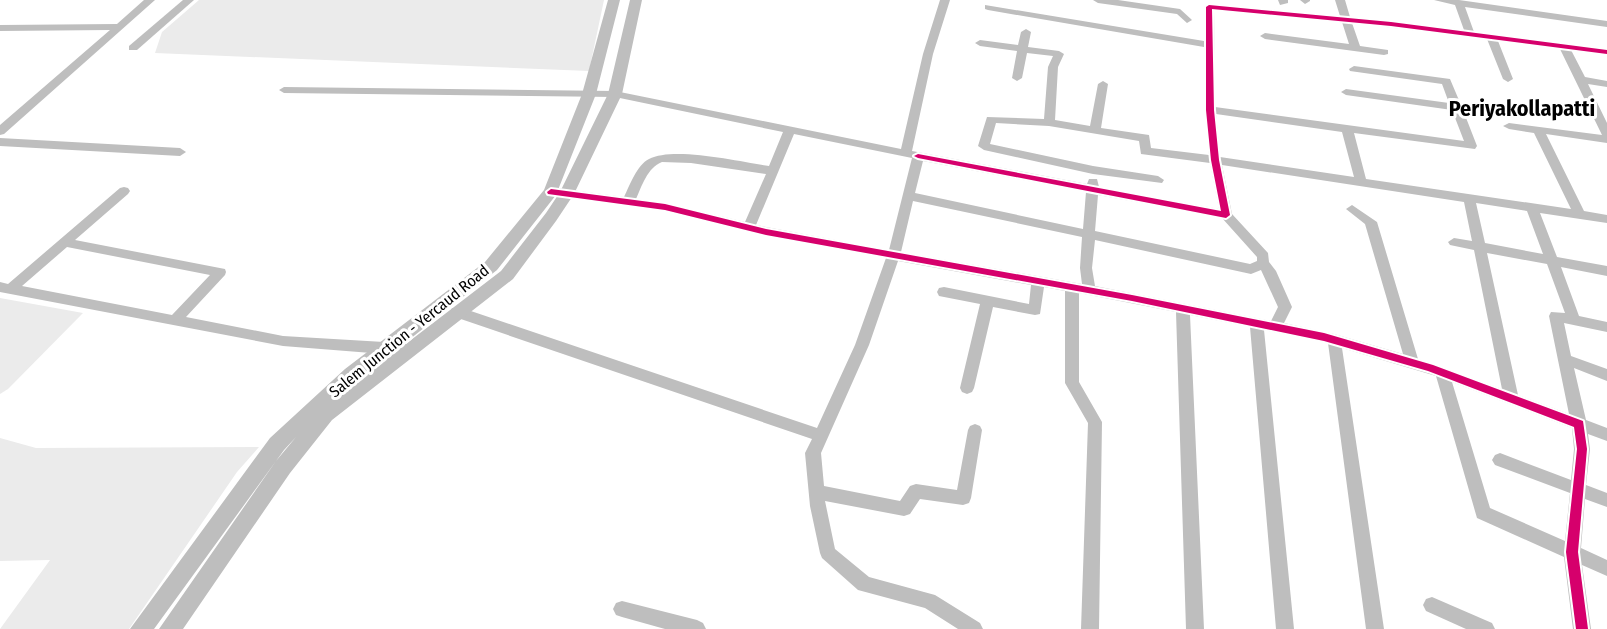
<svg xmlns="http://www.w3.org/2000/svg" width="1607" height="629" viewBox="0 0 1607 629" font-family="'Fira Sans Condensed',sans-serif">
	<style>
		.green { fill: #ebebeb }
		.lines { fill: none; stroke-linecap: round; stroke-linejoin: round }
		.minor { fill: #bebebe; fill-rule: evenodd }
		.major { fill: #bebebe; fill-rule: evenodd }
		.cycleway-casing { stroke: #fff; stroke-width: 4 }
		.cycleway { fill: #d6006c; fill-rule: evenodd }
		.labels { text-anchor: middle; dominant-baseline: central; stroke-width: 6; stroke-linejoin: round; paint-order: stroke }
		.street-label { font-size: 16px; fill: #000; stroke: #fff }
		.district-label { font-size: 22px; font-weight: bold; fill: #000; stroke: #fff }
	</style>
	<rect width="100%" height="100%" fill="#fff"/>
	<g class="green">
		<polygon points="199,0 604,0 589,71 155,53 162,32"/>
		<polygon points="0,298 83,313 8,389 0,394"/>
		<polygon points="0,438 36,448 259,447 237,472 129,629 0,629 50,560 0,561"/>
	</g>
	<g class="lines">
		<g class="minor">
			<polygon points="144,0 155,0 4,134 0,135 0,125 110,30 0,31 0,25 117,24"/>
			<polygon points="183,0 194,0 137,50 129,50 129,46"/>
			<path d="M940,0H950L933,54L912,151L1087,184L1089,179H1097L1099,187L1219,209L1210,163L1141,154L1139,141L1049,126L996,123L990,144L1093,166L1158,176L1164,180L1162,183L1093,174L984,150L978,146L987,117L1044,119L1048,67L1053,56L1027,53L1022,78L1017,81L1012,78L1017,51L980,46L975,43L980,40L1018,45L1021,32L1026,29L1031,32L1028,47L1059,51L1064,54L1058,67L1055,120L1090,126L1098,84L1103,81L1108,84L1101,128L1149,135L1151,148L1209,155L1205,110L1204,47L988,10L985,9V5L1204,41V7L1209,4L1340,16L1335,0H1345L1350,17L1464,30L1455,5L1434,0H1459L1607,21V27L1465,7L1474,32L1607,49V55L1571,50L1585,77L1607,81V87L1588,84L1607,123V143L1546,134L1584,211L1607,215V223L1540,213L1557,257L1607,266V276L1561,267L1579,316L1607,322V332L1564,323L1571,356L1607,369V381L1574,368L1586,420L1607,428V441L1588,434L1590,449L1586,485L1607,493V507L1585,499L1581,548L1607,560V576L1582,565L1591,629H1573L1564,557L1477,518L1436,376L1342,348L1384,629H1366L1328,343L1264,330L1294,629H1276L1250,327L1190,315L1204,629H1186L1176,312L1079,293V382L1102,422L1099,629H1081L1088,423L1065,383V291L1044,287L1040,314L1035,315L993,307L974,388L972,392L967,394L962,392L960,388L980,304L939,296L937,292L939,288L944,287L1029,304L1031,285L898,261L869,345L821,453L824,486L900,501L910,486L916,484L957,490L968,430L970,426L975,424L980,426L982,430L971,498L969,503L963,505L920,499L910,514L904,516L825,501L835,549L869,577L935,595L980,623L983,629H958L925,608L858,590L822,558L820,553L810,506L805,453L812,439L452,316L450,312L452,308H462L817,428L855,345L886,258L766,236L665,211L556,196L550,192L556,188L624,197C630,185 637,165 649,159C674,146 741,162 769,166L783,132L615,97L284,93L279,90L284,87L615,91L901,149L923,54ZM1214,10L1342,22L1349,44L1265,33L1260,36L1265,39L1384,55L1388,54V50L1360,46L1352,23L1487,39L1503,79L1508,82L1513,79L1498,41L1560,49L1602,135L1509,123L1503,126L1509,129L1534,133L1571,209L1366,179L1354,133L1475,149L1477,146L1463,110L1464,108L1461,105L1450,79L1354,66L1349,69L1350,71L1442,84L1449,103L1346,89L1341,92L1346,95L1452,110L1464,141L1215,107ZM1216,114L1342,132L1354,177L1220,157ZM794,134L912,158L889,250L756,225ZM923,161L1086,192L1083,229L915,193ZM662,162L691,163L766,174L745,222L665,203L636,199C642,186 647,168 662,162ZM1222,165L1464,202L1472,241L1454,238L1448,242L1450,245L1474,250L1502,389L1418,359L1377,222L1352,205L1346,209L1365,224L1403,354L1334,334L1284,323L1292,307L1276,271L1269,262L1268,253L1232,214ZM1098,195L1222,218L1257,257V261L1250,264L1095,231ZM913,201L1082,237L1080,268L1082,284L901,252ZM1476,203L1527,211L1543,254L1485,243ZM1095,240L1251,274L1261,270L1278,307L1271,321L1095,286L1092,268ZM1487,253L1547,264L1565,313L1551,312L1549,316L1569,414L1518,395ZM1452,382L1572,428L1574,449L1571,480L1500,453L1495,455L1492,460L1495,465L1570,493L1565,541L1490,508Z"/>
			<polygon points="1093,0 1118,0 1180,9 1192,20 1187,23 1177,14 1098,3"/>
			<polygon points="1278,0 1288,0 1288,3 1280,5"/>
			<polygon points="1300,0 1310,0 1310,1 1305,4"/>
			<polygon points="0,138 180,148 186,152 180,156 0,146"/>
			<path d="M124,187L128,188L130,191L128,194L75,240L225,269L226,272L225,275L186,317L283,336L384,342L389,344L391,348L389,352L384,354L283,346L0,292V282L8,284L120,188ZM67,247L210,275L172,315L22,286Z"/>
			<polygon points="1432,597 1492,623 1495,629 1466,629 1426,611 1423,605 1426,599"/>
			<polygon points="622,601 697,620 703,623 706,629 665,629 622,617 616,615 613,609 616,603"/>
		</g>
		<polygon class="major" points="608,0 620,0 596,94 556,195 497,270 347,389 501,271 546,213 560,192 608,94 630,0 642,0 622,94 574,194 556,221 513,279 332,420 290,473 183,629 159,629 276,461 296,437 284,450 154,629 130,629 270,438 345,369 485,262 544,190 582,94"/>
		<g class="cycleway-casing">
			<g id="cycleway">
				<polygon points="1209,5 1391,22 1607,50 1607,54 1391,26 1212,9 1214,110 1219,160 1230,215 1226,218 918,158 914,156 918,154 1221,211 1211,160 1206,110 1206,7"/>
				<polygon points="551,189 665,204 766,229 1132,295 1324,333 1433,365 1583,421 1587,449 1578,552 1588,629 1576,629 1566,552 1577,449 1574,427 1428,371 1324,341 1132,301 766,235 665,210 548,194 547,192"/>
			</g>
		</g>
		<use href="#cycleway" class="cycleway"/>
	</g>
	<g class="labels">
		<g class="street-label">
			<text transform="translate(409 331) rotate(-39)">Salem Junction - Yercaud Road</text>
		</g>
		<g class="district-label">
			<text x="1522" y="108">Periyakollapatti</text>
		</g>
	</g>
</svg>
